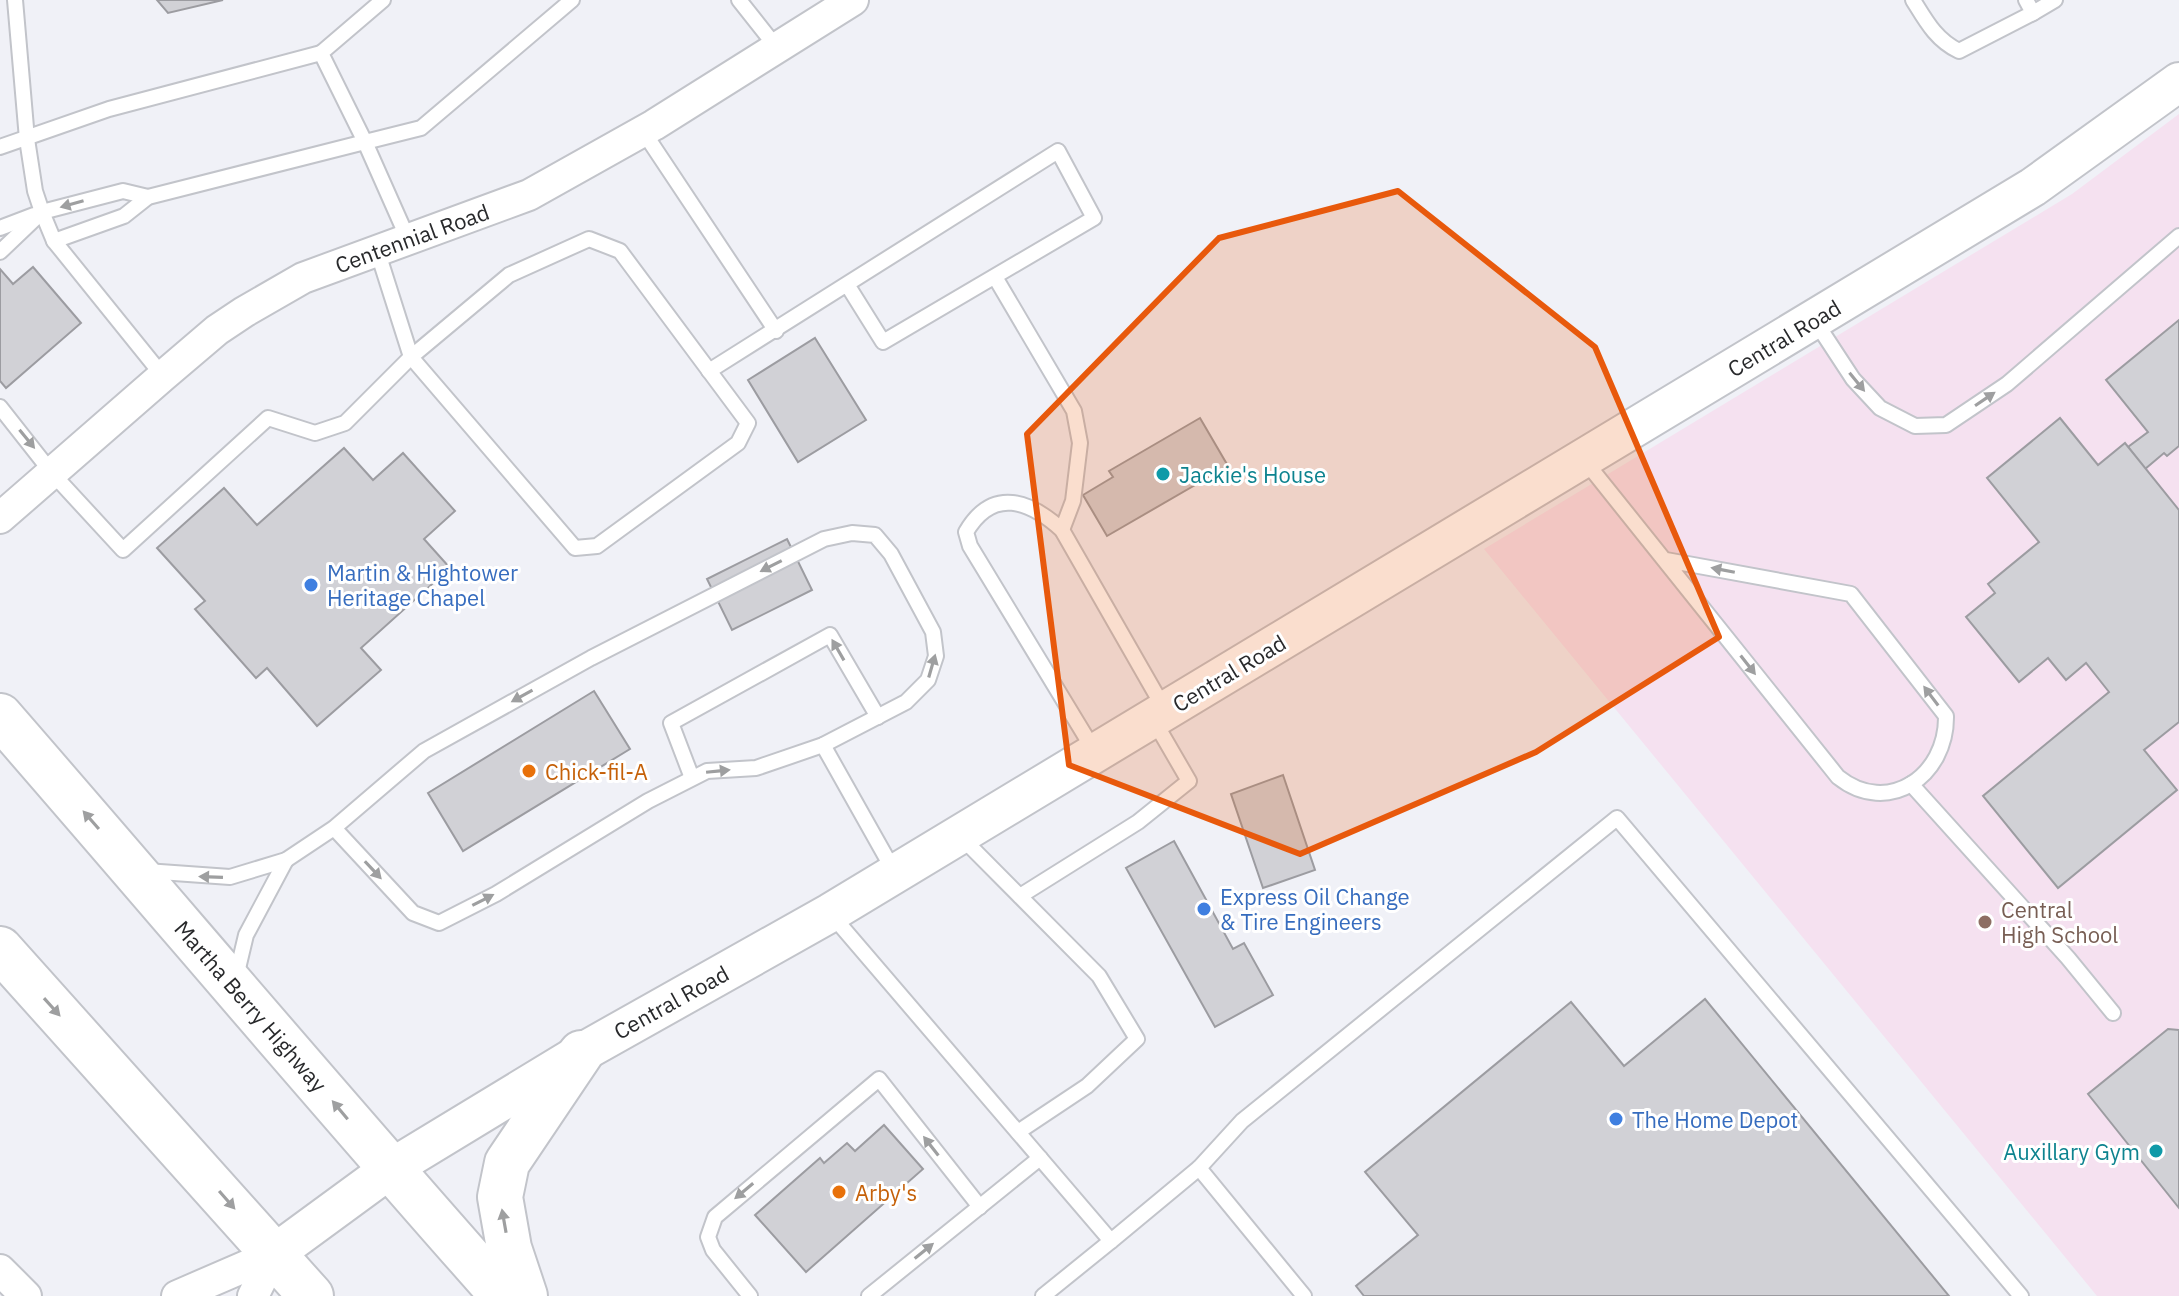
<svg xmlns="http://www.w3.org/2000/svg" width="2179" height="1296" viewBox="0 0 2179 1296" font-family="'IBM Plex Sans',sans-serif">
	<style>
		.education { fill: #f5e1f0 }
		.building { fill: #d1d1d6; stroke: #9c9ca1; stroke-width: 2 }
		.lines { fill: none; stroke-linecap: round; stroke-linejoin: round }
		.service-casing { stroke: #c2c4ca; stroke-width: 18 }
		.minor-casing { stroke: #c2c4ca; stroke-width: 34 }
		.tertiary-casing { stroke: #c2c4ca; stroke-width: 42 }
		.trunk-casing { stroke: #c2c4ca; stroke-width: 48 }
		.service { stroke: #fff; stroke-width: 14 }
		.minor { stroke: #fff; stroke-width: 30 }
		.tertiary { stroke: #fff; stroke-width: 38 }
		.trunk { stroke: #fff; stroke-width: 44 }
		.oneway { fill: #9e9fa0 }
		.marked { fill: #e8590c; fill-opacity: 0.2; stroke: #e8590c; stroke-width: 6; stroke-linejoin: round }
		.culture-dot { fill: #0f9aa8; stroke: #fff; stroke-width: 3 }
		.shop-dot { fill: #3f7fe0; stroke: #fff; stroke-width: 3 }
		.food-dot { fill: #e8710a; stroke: #fff; stroke-width: 3 }
		.education-dot { fill: #8d6e63; stroke: #fff; stroke-width: 3 }
		.labels { text-anchor: middle; dominant-baseline: central; stroke-width: 6; stroke-linejoin: round; paint-order: stroke }
		.street-label { font-size: 22px; fill: #28292b; stroke: #fff }
		.culture-label { font-size: 22px; fill: #0d838f; stroke: #fff; text-anchor: start }
		.shop-label { font-size: 22px; fill: #366cbe; stroke: #fff; text-anchor: start }
		.food-label { font-size: 22px; fill: #c56008; stroke: #fff; text-anchor: start }
		.education-label { font-size: 22px; fill: #785e54; stroke: #fff; text-anchor: start }
	</style>
	<rect width="100%" height="100%" fill="#f0f1f7"/>
	<polygon class="education" points="2179,114 2179,1296 2097,1296 1484,549 2072,194"/>
	<g class="building">
		<polygon points="157,0 223,0 168,13"/>
		<polygon points="33,267 81,323 6,388 0,381 0,269 13,284"/>
		<polygon points="2179,320 2179,446 2167,456 2164,453 2145,469 2128,447 2148,432 2106,380"/>
		<polygon points="815,338 866,420 798,462 748,380"/>
		<polygon points="1200,418 1228,466 1107,536 1083,495 1113,477 1109,471"/>
		<polygon points="2060,418 2098,465 2125,443 2179,510 2179,722 2144,750 2177,790 2058,888 1983,796 2109,692 2086,663 2066,680 2048,658 2019,682 1966,617 1995,593 1988,584 2039,542 1987,478"/>
		<polygon points="344,448 373,480 403,453 455,511 424,539 450,568 361,648 381,670 317,726 267,668 256,678 195,609 205,601 157,548 224,488 257,525"/>
		<polygon points="787,539 812,590 732,630 707,579"/>
		<polygon points="594,691 630,749 463,851 428,793"/>
		<polygon points="1283,775 1315,870 1263,888 1231,794"/>
		<polygon points="1174,841 1233,949 1244,943 1273,995 1215,1027 1126,868"/>
		<polygon points="1705,999 1949,1296 1364,1296 1356,1286 1418,1235 1365,1172 1571,1002 1624,1066"/>
		<polygon points="2168,1029 2179,1030 2179,1208 2088,1094"/>
		<polygon points="884,1125 923,1169 806,1272 755,1215 820,1158 824,1163 847,1143 855,1151"/>
	</g>
	<g class="lines">
		<g class="service-casing">
			<g id="service">
				<polyline points="15,0 27,139 35,191 42,212 54,241 163,376"/>
				<polyline points="383,0 321,53 365,142 421,128 572,0"/>
				<polyline points="739,0 777,48"/>
				<path d="M1913,0C1926,21 1936,40 1959,51L2033,13L2026,0"/>
				<polyline points="2033,13 2055,0"/>
				<polyline points="643,131 776,331"/>
				<polyline points="0,147 109,109 321,53"/>
				<polyline points="0,228 34,215"/>
				<polygon points="589,239 620,251 748,423 738,443 597,546 575,548 411,357 509,275"/>
				<polyline points="54,241 124,216 148,197 365,142 408,239"/>
				<polyline points="0,252 42,212 123,191 148,197"/>
				<polyline points="995,277 1074,411 1080,443 1073,501 1062,530"/>
				<polyline points="1815,321 1853,379 1880,408 1915,426 1946,425 2007,384 2179,236"/>
				<polyline points="709,371 1058,151 1094,218 883,342 848,286"/>
				<polyline points="0,407 52,473 123,550 268,418 315,433 345,423 411,357 377,250"/>
				<path d="M1585,461L1838,777C1888,817 1947,776 1946,716L1851,594L1666,560"/>
				<polyline points="823,745 895,873"/>
				<path d="M1095,752L970,546L966,532C993,486 1030,501 1062,530L1165,710"/>
				<polyline points="692,778 671,723 830,635 878,717"/>
				<polyline points="1911,784 2068,958 2113,1013"/>
				<polyline points="960,836 1099,976 1137,1039 1087,1086 1018,1132"/>
				<polyline points="146,871 230,877 286,860 334,828 424,751 591,658 824,539 852,533 875,535 891,554 933,632 936,656 928,680 906,702 823,745 756,768 707,771 648,801 496,894 439,923 413,913 334,828"/>
				<polyline points="1020,896 1138,822 1189,781 1153,719"/>
				<polyline points="830,913 1111,1241 1199,1168 1304,1296"/>
				<polyline points="236,977 246,935 286,860"/>
				<polyline points="1199,1168 1242,1121 1617,818 2021,1296"/>
				<polyline points="750,1296 713,1250 708,1237 715,1217 879,1079 980,1207"/>
				<polyline points="869,1296 1040,1158"/>
				<polyline points="1043,1296 1111,1241"/>
			</g>
		</g>
		<g class="minor-casing">
			<g id="minor">
				<polyline points="0,518 163,376 217,330 244,312 303,278 529,195 654,125 853,0"/>
				<polyline points="0,1270 26,1296"/>
				<polyline points="177,1296 274,1254"/>
				<polyline points="253,1296 274,1254"/>
			</g>
		</g>
		<g class="tertiary-casing">
			<polyline id="tertiary" points="274,1254 390,1169 581,1053 830,913 2033,187 2179,82"/>
		</g>
		<g class="trunk-casing">
			<g id="trunk">
				<path d="M0,716C168,909 333,1105 503,1296"/>
				<polyline points="0,949 311,1296"/>
				<polyline points="525,1296 509,1248 500,1197 507,1163 581,1053"/>
			</g>
		</g>
		<use href="#service" class="service"/>
		<use href="#minor" class="minor"/>
		<use href="#tertiary" class="tertiary"/>
		<use href="#trunk" class="trunk"/>
	</g>
	<defs><path id="oneway-solid" d="M-6-.8H1V-3.2L6.5 0L1 3.2V.8H-6Z" transform="scale(2)"/></defs>
	<g class="oneway">
		<use href="#oneway-solid" transform="translate(72 204) rotate(164)"/>
		<use href="#oneway-solid" transform="translate(1857 382) rotate(51)"/>
		<use href="#oneway-solid" transform="translate(1985 399) rotate(-34)"/>
		<use href="#oneway-solid" transform="translate(27 439) rotate(51)"/>
		<use href="#oneway-solid" transform="translate(771 566) rotate(153)"/>
		<use href="#oneway-solid" transform="translate(1723 570) rotate(-169)"/>
		<use href="#oneway-solid" transform="translate(838 650) rotate(-120)"/>
		<use href="#oneway-solid" transform="translate(1748 665) rotate(52)"/>
		<use href="#oneway-solid" transform="translate(932 666) rotate(-74)"/>
		<use href="#oneway-solid" transform="translate(522 696) rotate(151)"/>
		<use href="#oneway-solid" transform="translate(1931 696) rotate(-127)"/>
		<use href="#oneway-solid" transform="translate(718 771) rotate(-6)"/>
		<use href="#oneway-solid" transform="translate(91 820) rotate(-131)"/>
		<use href="#oneway-solid" transform="translate(373 870) rotate(47)"/>
		<use href="#oneway-solid" transform="translate(211 877) rotate(-178)"/>
		<use href="#oneway-solid" transform="translate(483 900) rotate(-27)"/>
		<use href="#oneway-solid" transform="translate(52 1007) rotate(48)"/>
		<use href="#oneway-solid" transform="translate(340 1110) rotate(-130)"/>
		<use href="#oneway-solid" transform="translate(931 1146) rotate(-128)"/>
		<use href="#oneway-solid" transform="translate(744 1191) rotate(140)"/>
		<use href="#oneway-solid" transform="translate(227 1200) rotate(49)"/>
		<use href="#oneway-solid" transform="translate(504 1221) rotate(-100)"/>
		<use href="#oneway-solid" transform="translate(924 1251) rotate(-39)"/>
	</g>
	<path class="marked" d="M1398,191L1595,347L1719,637L1536,752L1300,854L1069,765L1027,434L1219,238Z"/>
	<g class="culture-dot">
		<circle cx="1163" cy="474" r="8"/>
		<circle cx="2156" cy="1151" r="8"/>
	</g>
	<g class="shop-dot">
		<circle cx="311" cy="585" r="8"/>
		<circle cx="1204" cy="909" r="8"/>
		<circle cx="1616" cy="1119" r="8"/>
	</g>
	<g class="food-dot">
		<circle cx="529" cy="771" r="8"/>
		<circle cx="839" cy="1192" r="8"/>
	</g>
	<circle class="education-dot" cx="1985" cy="922" r="8"/>
	<g class="labels">
		<g class="street-label">
			<text transform="translate(412 238) rotate(-20)">Centennial Road</text>
			<text transform="translate(1784 338) rotate(-31)">Central Road</text>
			<text transform="translate(1229 673) rotate(-31)">Central Road</text>
			<text transform="translate(671 1002) rotate(-29)">Central Road</text>
			<text transform="translate(251 1006) rotate(49)">Martha Berry Highway</text>
		</g>
		<g class="culture-label">
			<text x="1179" y="474">Jackie's House</text>
			<text x="2140" y="1151" text-anchor="end">Auxillary Gym</text>
		</g>
		<g class="shop-label">
			<text x="327" y="572">Martin &amp; Hightower<tspan x="327" dy="25">Heritage Chapel</tspan></text>
			<text x="1220" y="896">Express Oil Change<tspan x="1220" dy="25">&amp; Tire Engineers</tspan></text>
			<text x="1632" y="1119">The Home Depot</text>
		</g>
		<g class="food-label">
			<text x="545" y="771">Chick-fil-A</text>
			<text x="855" y="1192">Arby's</text>
		</g>
		<g class="education-label">
			<text x="2001" y="909">Central<tspan x="2001" dy="25">High School</tspan></text>
		</g>
	</g>
</svg>
